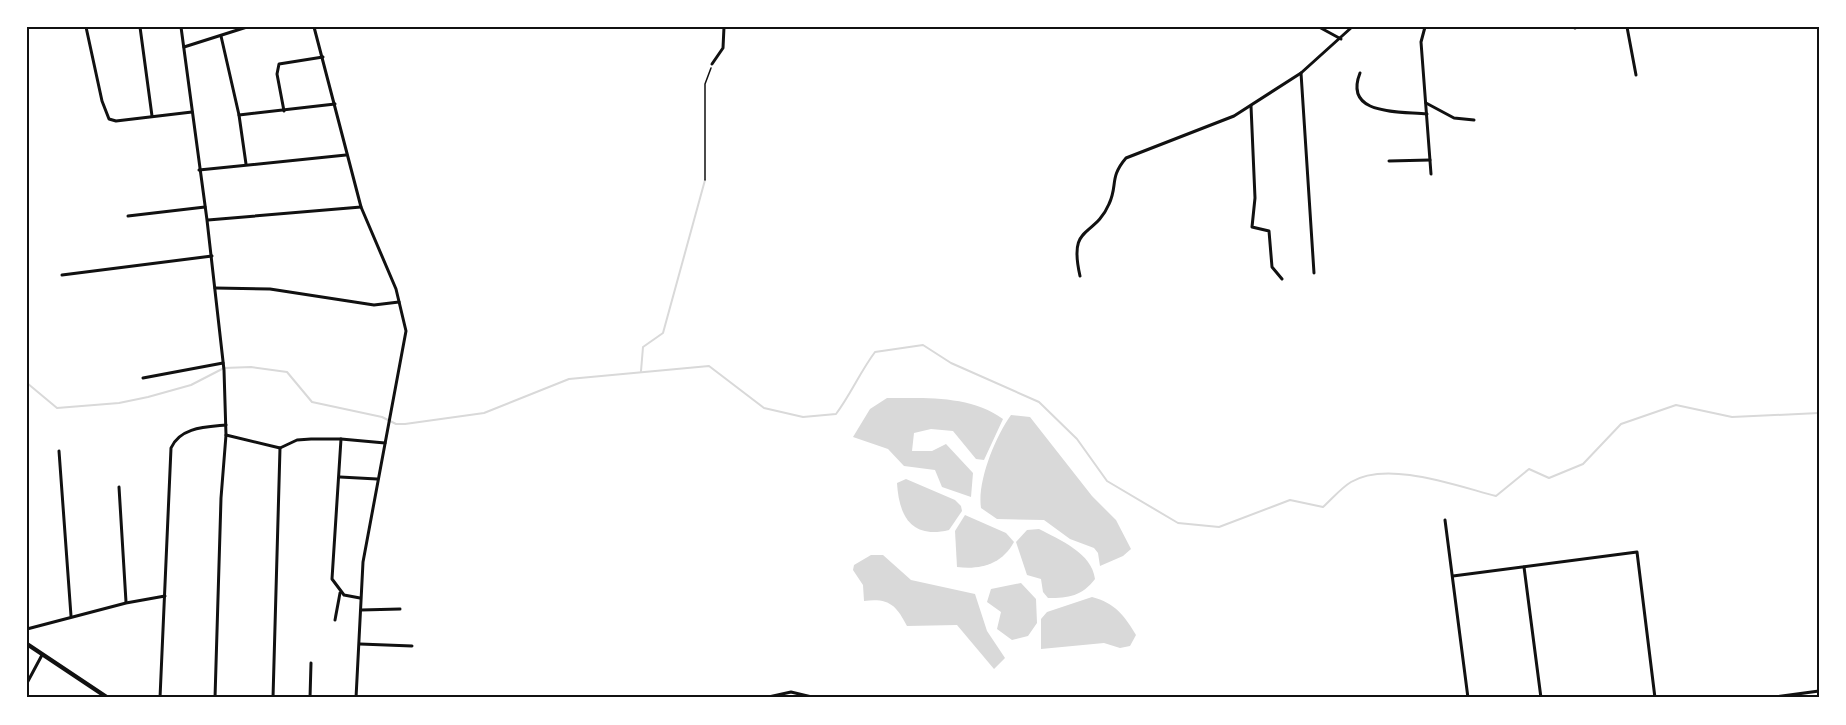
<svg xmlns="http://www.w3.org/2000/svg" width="1846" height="725" viewBox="0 0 1846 725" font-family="Poppins,sans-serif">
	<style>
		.water { fill: #d9d9d9 }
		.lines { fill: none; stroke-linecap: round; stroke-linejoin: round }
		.stream { stroke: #d9d9d9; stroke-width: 2 }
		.path { stroke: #111; stroke-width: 1.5 }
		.minor { stroke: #111; stroke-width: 3 }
		.tertiary { stroke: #111; stroke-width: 4.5 }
		.neatline { fill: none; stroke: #111; stroke-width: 2 }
	</style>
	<rect width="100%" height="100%" fill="#fff"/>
	<g class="water">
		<path d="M887,398C925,398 971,395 1003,419L984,460L976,459L953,431L931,429L914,433L912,451H932L946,444L973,473L971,497L942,487L935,470L904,466L888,449L853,437L870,409Z"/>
		<path d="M1011,415L1030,417L1092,496L1116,520L1131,549L1123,556L1100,566L1098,553L1094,548L1070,539L1044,520L997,519L981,508C977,482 995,437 1011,415Z"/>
		<path d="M906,479L955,500L961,506L962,511L949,530C912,539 899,517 897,483Z"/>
		<path d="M965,515L1006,533L1014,542C1002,564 981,570 957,567L955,531Z"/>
		<path d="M1039,529C1060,540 1092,553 1095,579C1082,596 1069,598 1048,598L1043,592L1041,579L1027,575L1016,542L1027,530Z"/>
		<path d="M871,555H883L911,580L975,594L987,631L1005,658L994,669L957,625L907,626C896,605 889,598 864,601L863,585L853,570L854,565Z"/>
		<polygon points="1021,583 1036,599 1037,623 1028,636 1012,640 997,629 1001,612 987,602 991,589"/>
		<path d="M1092,597C1115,603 1124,615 1136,635L1130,646L1120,648L1104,643L1041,649V619L1047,612Z"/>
	</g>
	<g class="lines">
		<g class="stream">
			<polyline points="641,371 643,347 663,333 705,180"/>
			<path d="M27,383L57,408L119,403L148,397L191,385L224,368L251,367L287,372L312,402L382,417L396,424H405L484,413L569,379L709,366L764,408L803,417L836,414C851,394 860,372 875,352L923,345L951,363L1039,402L1077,439L1107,481L1178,523L1219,527L1290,500L1323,507C1332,499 1341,488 1351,482C1387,460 1457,486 1496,496L1529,469L1549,478L1583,464L1621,424L1676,405L1732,417L1819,413"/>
		</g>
		<polyline class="path" points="705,180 705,84 711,68"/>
		<g class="minor">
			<polyline points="86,27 102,101 109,119 116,121 192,112"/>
			<polyline points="140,27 152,116"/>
			<polyline points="181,27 207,220 224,370 226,435 221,498 215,698"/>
			<polyline points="314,27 361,207 396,289 406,331 363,562 356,698"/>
			<polyline points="1319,27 1341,39"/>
			<polyline points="1425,27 1421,42 1431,174"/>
			<polyline points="1575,27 1575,28"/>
			<polyline points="1627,27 1636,75"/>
			<polyline points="221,36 239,115 246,164"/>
			<polyline points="184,47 247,27"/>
			<polyline points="712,64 723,48 724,27"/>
			<polyline points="1301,73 1314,273"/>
			<path d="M1360,73C1343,116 1400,111 1427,114"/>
			<polyline points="1426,103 1454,118 1474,120"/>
			<polyline points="1251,106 1255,198 1252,227 1269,231 1272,267 1282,279"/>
			<polyline points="284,111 277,74 279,64 323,57"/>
			<polyline points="239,115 335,104"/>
			<polyline points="1389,161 1430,160"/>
			<polyline points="199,170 346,155"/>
			<polyline points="128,216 205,207"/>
			<polyline points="208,220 361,207"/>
			<polyline points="62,275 212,256"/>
			<path d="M1080,276C1068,223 1094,239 1109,204C1118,185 1109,178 1126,158L1234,116L1301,73L1352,27"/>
			<polyline points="215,288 270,289 374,305 399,302"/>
			<polyline points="143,378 223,363"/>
			<polyline points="226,435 280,448 297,440 311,439 341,439 385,443"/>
			<polyline points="341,439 332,579 344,595 360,598"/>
			<polyline points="59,451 71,616"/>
			<polyline points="340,477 377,479"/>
			<polyline points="119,487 126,602"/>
			<polyline points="1445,520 1468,698"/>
			<polyline points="1524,567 1541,698"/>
			<polyline points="1453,576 1637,552 1655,698"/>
			<polyline points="361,610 400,609"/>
			<polyline points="335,620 340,593"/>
			<polyline points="27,629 126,603 165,596"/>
			<polyline points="360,644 412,646"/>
			<polyline points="27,683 42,655"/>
			<path d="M160,698L171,448C180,427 206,427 226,425"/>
			<polyline points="273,698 280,448"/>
			<polyline points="310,698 311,663"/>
			<polyline points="764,698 791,692 816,698"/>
			<polyline points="1768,698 1819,691"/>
		</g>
		<polyline class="tertiary" points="27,644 108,698"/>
	</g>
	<rect width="1846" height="725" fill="none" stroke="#ffffff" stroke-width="57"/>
	<rect x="28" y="28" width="1790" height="668" class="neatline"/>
</svg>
